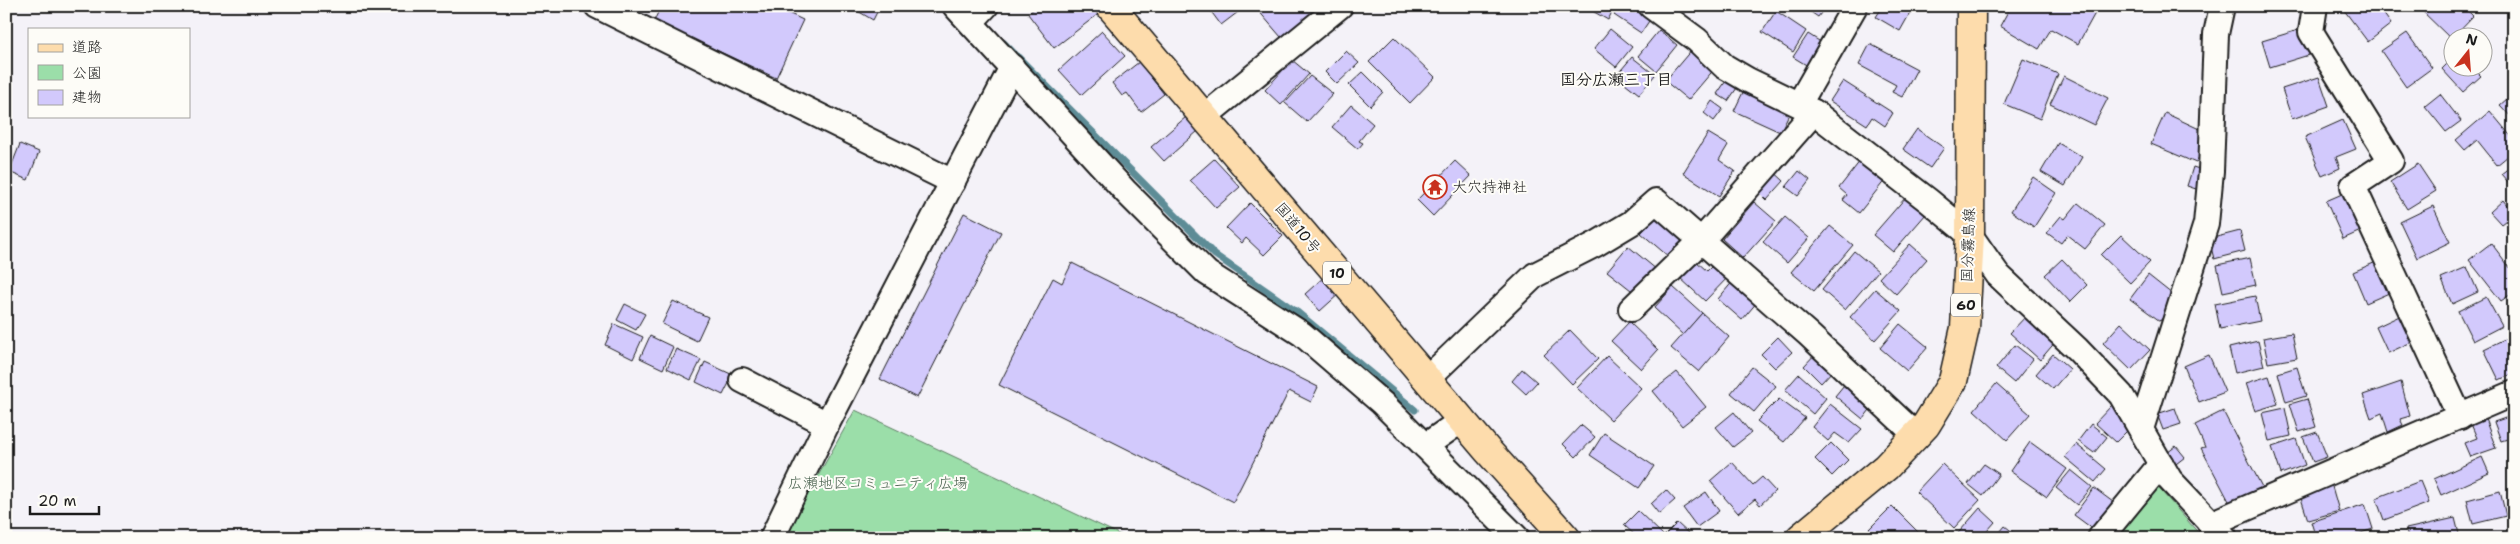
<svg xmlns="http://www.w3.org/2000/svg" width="2520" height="544" viewBox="0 0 2520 544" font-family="'Shantell Sans','Klee One',sans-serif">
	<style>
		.green { fill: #9bdea9; stroke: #5c7d62 }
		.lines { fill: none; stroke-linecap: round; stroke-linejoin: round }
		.stream { stroke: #5d8c96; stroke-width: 7 }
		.building { fill: #d2c9fc; stroke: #1c1c1c }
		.street-casing { stroke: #1c1c1c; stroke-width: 28 }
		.primary-casing { stroke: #1c1c1c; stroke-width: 31 }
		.highway-casing { stroke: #1c1c1c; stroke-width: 31 }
		.street { stroke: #fdfcf7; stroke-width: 24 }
		.primary { stroke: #fddcac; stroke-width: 28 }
		.highway { stroke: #fddcac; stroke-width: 28 }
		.labels { text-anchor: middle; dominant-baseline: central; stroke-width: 4; stroke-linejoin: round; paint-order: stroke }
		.shield { fill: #fdfcf7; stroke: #605f5e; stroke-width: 1 }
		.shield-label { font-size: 14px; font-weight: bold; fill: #1c1c1c }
		.poi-label { font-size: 15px; fill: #1c1c1c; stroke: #fdfcf7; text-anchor: start }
		.street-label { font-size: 15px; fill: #1c1c1c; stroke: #fdfcf7 }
		.park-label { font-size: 15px; fill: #48604d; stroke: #fdfcf7 }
		.neighbourhood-label { font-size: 16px; font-weight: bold; fill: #1c1c1c; stroke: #fdfcf7 }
	</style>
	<rect width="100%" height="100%" fill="#f4f2f8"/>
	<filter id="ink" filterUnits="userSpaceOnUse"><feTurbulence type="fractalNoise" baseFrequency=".02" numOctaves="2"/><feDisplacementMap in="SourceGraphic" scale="10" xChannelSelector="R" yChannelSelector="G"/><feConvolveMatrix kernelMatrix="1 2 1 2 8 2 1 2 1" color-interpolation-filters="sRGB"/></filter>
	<g filter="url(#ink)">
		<g class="green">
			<polygon points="855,410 1127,538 783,538"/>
			<polygon points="2154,483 2203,538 2113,538"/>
		</g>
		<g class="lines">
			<polyline class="stream" points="1004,43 1215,255 1297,312 1415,410"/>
		</g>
		<g class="building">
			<polygon points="661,6 773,6 803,20 776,78 654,21"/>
			<polygon points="858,6 880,6 873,20 856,10"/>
			<polygon points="1037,6 1097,6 1101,12 1054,48 1028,14"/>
			<polygon points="1207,6 1246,6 1221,25"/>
			<polygon points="1260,6 1306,6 1317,18 1287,44 1257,9"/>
			<polygon points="1584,6 1615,6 1608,20"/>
			<polygon points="1620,6 1639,6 1653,15 1641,33 1614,15"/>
			<polygon points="1802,6 1826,6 1818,17"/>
			<polygon points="1883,6 1914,6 1900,31 1876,17"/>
			<polygon points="2011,6 2099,6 2078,44 2051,29 2039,49 2000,26"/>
			<polygon points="2350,6 2378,6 2391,24 2368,42 2344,10"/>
			<polygon points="2421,6 2463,6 2473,16 2451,39 2419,8"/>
			<polygon points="1776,11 1806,31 1793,52 1762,32"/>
			<polygon points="2305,28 2312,54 2270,67 2262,41"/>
			<polygon points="1610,29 1632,47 1616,67 1594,49"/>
			<polygon points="1659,30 1677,45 1656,71 1638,56"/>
			<polygon points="1102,31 1125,56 1082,95 1059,70"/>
			<polygon points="2407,33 2432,68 2406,87 2381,51"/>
			<polygon points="1808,34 1827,46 1813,69 1793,57"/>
			<polygon points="1394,37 1435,77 1410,103 1369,62"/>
			<polygon points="1870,44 1917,69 1902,97 1892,92 1896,85 1859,65"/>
			<polygon points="1693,48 1716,67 1688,100 1665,81"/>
			<polygon points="1346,51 1359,63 1337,84 1325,72"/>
			<polygon points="1632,57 1655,75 1639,94 1616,76"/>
			<polygon points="2023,59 2058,74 2040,119 2004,104"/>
			<polygon points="2452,59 2452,68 2473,68 2481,76 2463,92 2442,69"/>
			<polygon points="1292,60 1309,74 1281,105 1265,90"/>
			<polygon points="1139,62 1164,94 1141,112 1127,93 1122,96 1112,83"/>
			<polygon points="1363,72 1383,92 1370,106 1349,85"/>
			<polygon points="1310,76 1333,94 1307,122 1285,103"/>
			<polygon points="2064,76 2108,98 2094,125 2050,104"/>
			<polygon points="2319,77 2329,106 2292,119 2282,89"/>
			<polygon points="1728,78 1739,85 1728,101 1717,94"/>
			<polygon points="1843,81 1893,113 1885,126 1872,117 1867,125 1830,101"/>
			<polygon points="1746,86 1792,108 1780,132 1734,111"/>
			<polygon points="2514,93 2514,120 2500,105"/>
			<polygon points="2440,94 2461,121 2446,132 2425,106"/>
			<polygon points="1712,101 1723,109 1714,121 1704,113"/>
			<polygon points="1351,105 1373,124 1359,141 1363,143 1358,149 1332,127"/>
			<polygon points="2490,111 2514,140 2514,151 2497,165 2477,140 2465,150 2456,140"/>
			<polygon points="2165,113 2210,134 2196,163 2151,144"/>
			<polygon points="1186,117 1198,131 1164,161 1151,147"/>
			<polygon points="2343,120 2356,149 2336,157 2340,168 2322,176 2305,137"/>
			<polygon points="1917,129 1944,148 1930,168 1903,149"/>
			<polygon points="1708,133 1728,145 1719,160 1735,171 1719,196 1683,173"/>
			<polygon points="2058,143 2082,157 2065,186 2041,172"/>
			<polygon points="20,144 39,152 28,180 9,172"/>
			<polygon points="1864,156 1889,175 1859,213 1843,200 1847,195 1839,188"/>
			<polygon points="1214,159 1240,187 1216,208 1190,180"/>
			<polygon points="1455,161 1471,176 1433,216 1417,200"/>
			<polygon points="2418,164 2436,191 2407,209 2390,182"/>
			<polygon points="2514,164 2514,189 2501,174"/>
			<polygon points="2193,167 2208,172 2202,191 2187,186"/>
			<polygon points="1770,168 1784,181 1767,200 1753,186"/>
			<polygon points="1799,171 1810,180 1798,196 1786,187"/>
			<polygon points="2033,177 2056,193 2034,227 2011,211"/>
			<polygon points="2349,191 2365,229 2343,239 2326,201"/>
			<polygon points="1906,197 1926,214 1893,252 1873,235"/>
			<polygon points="2503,200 2514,214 2501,224 2490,212"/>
			<polygon points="1754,202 1776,221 1743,258 1722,239"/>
			<polygon points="1250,203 1283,236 1264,255 1246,238 1242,243 1226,228"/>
			<polygon points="2078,203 2105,225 2085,249 2067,235 2061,243 2047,233 2061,216 2065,219"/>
			<polygon points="2433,206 2450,242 2417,258 2400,222"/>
			<polygon points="964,213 1001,232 917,398 880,379"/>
			<polygon points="1658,214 1685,238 1669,257 1641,233"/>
			<polygon points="1785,217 1809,238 1787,263 1763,242"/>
			<polygon points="1830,226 1853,245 1814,291 1791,272"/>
			<polygon points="2240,231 2245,251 2214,259 2209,239"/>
			<polygon points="2121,235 2150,262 2130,283 2101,255"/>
			<polygon points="2491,243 2514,273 2514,292 2501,301 2469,260"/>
			<polygon points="1910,244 1927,259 1896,294 1879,278"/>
			<polygon points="1628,246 1657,270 1636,294 1607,271"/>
			<polygon points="1854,251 1878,271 1845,310 1822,290"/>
			<polygon points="2250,258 2256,285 2223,292 2217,265"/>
			<polygon points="2062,259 2087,285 2070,302 2045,275"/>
			<polygon points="1695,260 1707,271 1716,262 1730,275 1705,301 1679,277"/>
			<polygon points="2376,262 2389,293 2366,303 2353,272"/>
			<polygon points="1072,263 1318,387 1311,402 1289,391 1233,502 999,385 1053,278 1062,283"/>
			<polygon points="2467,267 2478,292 2452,304 2441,278"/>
			<polygon points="2148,275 2177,298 2160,321 2130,299"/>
			<polygon points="1325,276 1340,293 1320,311 1305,294"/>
			<polygon points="1734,280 1758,301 1742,320 1718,299"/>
			<polygon points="1673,287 1702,313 1683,335 1654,308"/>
			<polygon points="1875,289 1901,311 1875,340 1850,317"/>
			<polygon points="2255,296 2260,321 2220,329 2215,304"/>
			<polygon points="2486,297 2502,326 2473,341 2458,311"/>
			<polygon points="673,301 708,317 697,341 662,324"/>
			<polygon points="625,304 645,314 636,330 617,320"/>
			<polygon points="1702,313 1729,337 1699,372 1671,348"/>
			<polygon points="2406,313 2418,339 2388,353 2376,327"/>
			<polygon points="2028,314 2057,340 2040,360 2010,333"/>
			<polygon points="1629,322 1658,350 1641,369 1611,341"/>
			<polygon points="2121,323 2150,350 2131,370 2103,343"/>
			<polygon points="614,324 643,337 633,359 605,345"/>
			<polygon points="1900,324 1928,347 1907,371 1880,348"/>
			<polygon points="1570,330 1598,359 1572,384 1544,355"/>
			<polygon points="2292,333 2297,358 2268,363 2263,338"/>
			<polygon points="2513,335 2514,373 2499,380 2484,349"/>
			<polygon points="650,336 673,347 663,369 640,358"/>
			<polygon points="1778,337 1792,352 1775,368 1761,354"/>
			<polygon points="2258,341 2264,366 2235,373 2229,348"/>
			<polygon points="2015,345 2033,359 2014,383 1996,368"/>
			<polygon points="676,349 701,360 691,380 667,368"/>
			<polygon points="1817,352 1834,369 1821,383 1804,366"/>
			<polygon points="2053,354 2070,369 2053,389 2036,374"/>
			<polygon points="2209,355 2225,392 2199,402 2184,366"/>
			<polygon points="1607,356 1641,388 1611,420 1577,388"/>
			<polygon points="705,362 733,375 723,395 696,382"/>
			<polygon points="1752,367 1776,386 1754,412 1731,393"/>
			<polygon points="2297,367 2306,396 2286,402 2278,373"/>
			<polygon points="1522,369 1537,382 1526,394 1512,381"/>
			<polygon points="1677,372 1706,407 1682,426 1653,391"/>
			<polygon points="1799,374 1826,398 1813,414 1785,390"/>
			<polygon points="2269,376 2278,404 2255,411 2246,383"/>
			<polygon points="1848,380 1876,402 1863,419 1835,396"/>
			<polygon points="2401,382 2410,416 2400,419 2403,425 2388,432 2382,413 2371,418 2363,395"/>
			<polygon points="1996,384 2030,414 2007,440 1974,410"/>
			<polygon points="1779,399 1805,418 1784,442 1757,421"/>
			<polygon points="2307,399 2316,427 2299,432 2290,404"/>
			<polygon points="1830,404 1862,429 1849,443 1835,433 1828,441 1812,427"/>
			<polygon points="2112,405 2133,425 2116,442 2095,423"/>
			<polygon points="2175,408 2181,424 2163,430 2157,414"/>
			<polygon points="2285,408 2291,436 2269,441 2262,413"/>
			<polygon points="2223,411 2263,489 2231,505 2201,448 2205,447 2195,425"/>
			<polygon points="1734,412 1751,433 1733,447 1716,427"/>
			<polygon points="2514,415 2514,437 2501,441 2494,422"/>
			<polygon points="2485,419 2496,448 2470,457 2464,443 2477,438 2471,424"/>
			<polygon points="2091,424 2107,437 2094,453 2078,441"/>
			<polygon points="1581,425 1595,437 1576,457 1563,444"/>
			<polygon points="2317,432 2327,457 2313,462 2303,437"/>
			<polygon points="1604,433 1654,466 1639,488 1590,455"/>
			<polygon points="2296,439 2305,465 2281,474 2272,447"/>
			<polygon points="2030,442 2067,469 2047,497 2010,471"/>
			<polygon points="1831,443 1848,460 1832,476 1815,459"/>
			<polygon points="2076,444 2106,469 2095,482 2065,457"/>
			<polygon points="2176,446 2185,457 2172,467 2163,456"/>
			<polygon points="2482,457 2489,473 2441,495 2434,479"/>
			<polygon points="1732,462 1753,485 1762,477 1775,491 1760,505 1755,499 1738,513 1710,481"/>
			<polygon points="1942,464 1980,500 1954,528 1916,492"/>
			<polygon points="1984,464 1999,474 1983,496 1968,484"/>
			<polygon points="2071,470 2092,487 2077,505 2056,488"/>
			<polygon points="2420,481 2429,503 2384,520 2376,498"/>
			<polygon points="2331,483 2339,511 2308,520 2299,492"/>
			<polygon points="2094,488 2117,505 2097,532 2074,515"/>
			<polygon points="1666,490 1675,500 1659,514 1651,504"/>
			<polygon points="2500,491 2506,516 2473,524 2467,500"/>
			<polygon points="1706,492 1719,511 1697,527 1683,508"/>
			<polygon points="2365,504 2373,529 2346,538 2316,538 2311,522"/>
			<polygon points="1892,506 1924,538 1869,538 1865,533"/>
			<polygon points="1980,508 1995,522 1981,538 1954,538"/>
			<polygon points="1638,511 1664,536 1677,523 1689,534 1686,538 1638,538 1624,525"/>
			<polygon points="2455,518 2460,538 2408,538 2406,529"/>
			<polygon points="2005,526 2020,538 1995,538"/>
			<polygon points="2300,533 2300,538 2283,538 2283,534"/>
		</g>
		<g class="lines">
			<g class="street-casing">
				<g id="street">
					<polyline points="597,6 953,182"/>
					<polyline points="955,6 1126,192 1207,273 1302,334 1382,403 1517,538"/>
					<polyline points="1651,6 1697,40 1724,66 1748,80 1814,112 1929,201 1970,235 1998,275 2077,349 2121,395 2170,480 2225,538"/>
					<polyline points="2315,6 2311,32 2391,161 2353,186 2460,417"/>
					<polyline points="971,22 986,6"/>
					<polyline points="1799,104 1855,6"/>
					<polyline points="1204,117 1340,6"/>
					<polyline points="1631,309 1700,242 1814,112"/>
					<polyline points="1428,378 1535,275 1596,244 1631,223 1656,201 1808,334 1916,435"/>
					<polyline points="742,380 827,424"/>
					<polyline points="2141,429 2206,224 2211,171 2216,34 2222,6"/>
					<polyline points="1425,446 1462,420"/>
					<polyline points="2210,524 2514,393"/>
					<polyline points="772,538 827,424 1012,67"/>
					<polyline points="2100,538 2161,464"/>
				</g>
			</g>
			<g class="primary-casing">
				<polyline id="primary" points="1800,538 1886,467 1926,425 1953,381 1965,328 1970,235 1971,6"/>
			</g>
			<g class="highway-casing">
				<polyline id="highway" points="1110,6 1488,451 1566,538"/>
			</g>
			<use href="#street" class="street"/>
			<use href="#primary" class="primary"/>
			<use href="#highway" class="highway"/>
		</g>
	</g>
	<defs>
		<g id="temple-ring" transform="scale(1.25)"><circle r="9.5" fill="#fdfcf7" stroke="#c8321e" stroke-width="1.5"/><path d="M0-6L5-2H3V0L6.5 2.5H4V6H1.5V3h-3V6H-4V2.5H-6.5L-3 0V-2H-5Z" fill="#c8321e"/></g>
	</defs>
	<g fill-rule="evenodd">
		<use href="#temple-ring" x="1435" y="187"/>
	</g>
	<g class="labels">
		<g class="shield">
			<rect x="1323" y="261.5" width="28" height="23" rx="4"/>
			<rect x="1951" y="293.5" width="30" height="23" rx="4"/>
		</g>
		<g class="shield-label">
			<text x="1337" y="273">10</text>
			<text x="1966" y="305">60</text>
		</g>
		<g class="poi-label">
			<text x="1452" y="187">大穴持神社</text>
		</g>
		<g class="street-label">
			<text transform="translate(1298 228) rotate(50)">国道10号</text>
			<text transform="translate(1968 245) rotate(-88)">国分霧島線</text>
		</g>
		<g class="park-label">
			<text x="878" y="483">広瀬地区コミュニティ広場</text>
		</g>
		<g class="neighbourhood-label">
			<text x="1616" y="79">国分広瀬三丁目</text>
		</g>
	</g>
	<rect width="2520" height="544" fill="none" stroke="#fdfcf7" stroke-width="25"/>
	<rect x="12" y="12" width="2495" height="519" fill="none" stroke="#1c1c1c" stroke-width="2" filter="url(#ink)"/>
	<rect x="28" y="28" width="162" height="90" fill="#fdfcf7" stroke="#a3a29f"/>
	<rect x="38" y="44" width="25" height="8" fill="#fddcac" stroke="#a3a29f"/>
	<text x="72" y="52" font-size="15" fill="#1c1c1c">道路</text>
	<rect x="38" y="65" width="25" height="15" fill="#9bdea9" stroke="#a3a29f"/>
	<text x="72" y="78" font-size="15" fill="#1c1c1c">公園</text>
	<rect x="38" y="90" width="25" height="15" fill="#d2c9fc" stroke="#a3a29f"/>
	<text x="72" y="102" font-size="15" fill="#1c1c1c">建物</text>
	<g transform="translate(2468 52) rotate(17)"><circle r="24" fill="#fdfcf7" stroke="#a3a29f"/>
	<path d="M0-4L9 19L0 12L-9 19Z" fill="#c8321e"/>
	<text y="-8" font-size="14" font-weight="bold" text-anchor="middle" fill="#1c1c1c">N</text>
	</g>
	<path d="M30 506v8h69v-8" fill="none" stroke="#1c1c1c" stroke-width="2.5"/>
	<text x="38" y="506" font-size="15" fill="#1c1c1c" stroke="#fdfcf7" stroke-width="4" paint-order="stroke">20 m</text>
</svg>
